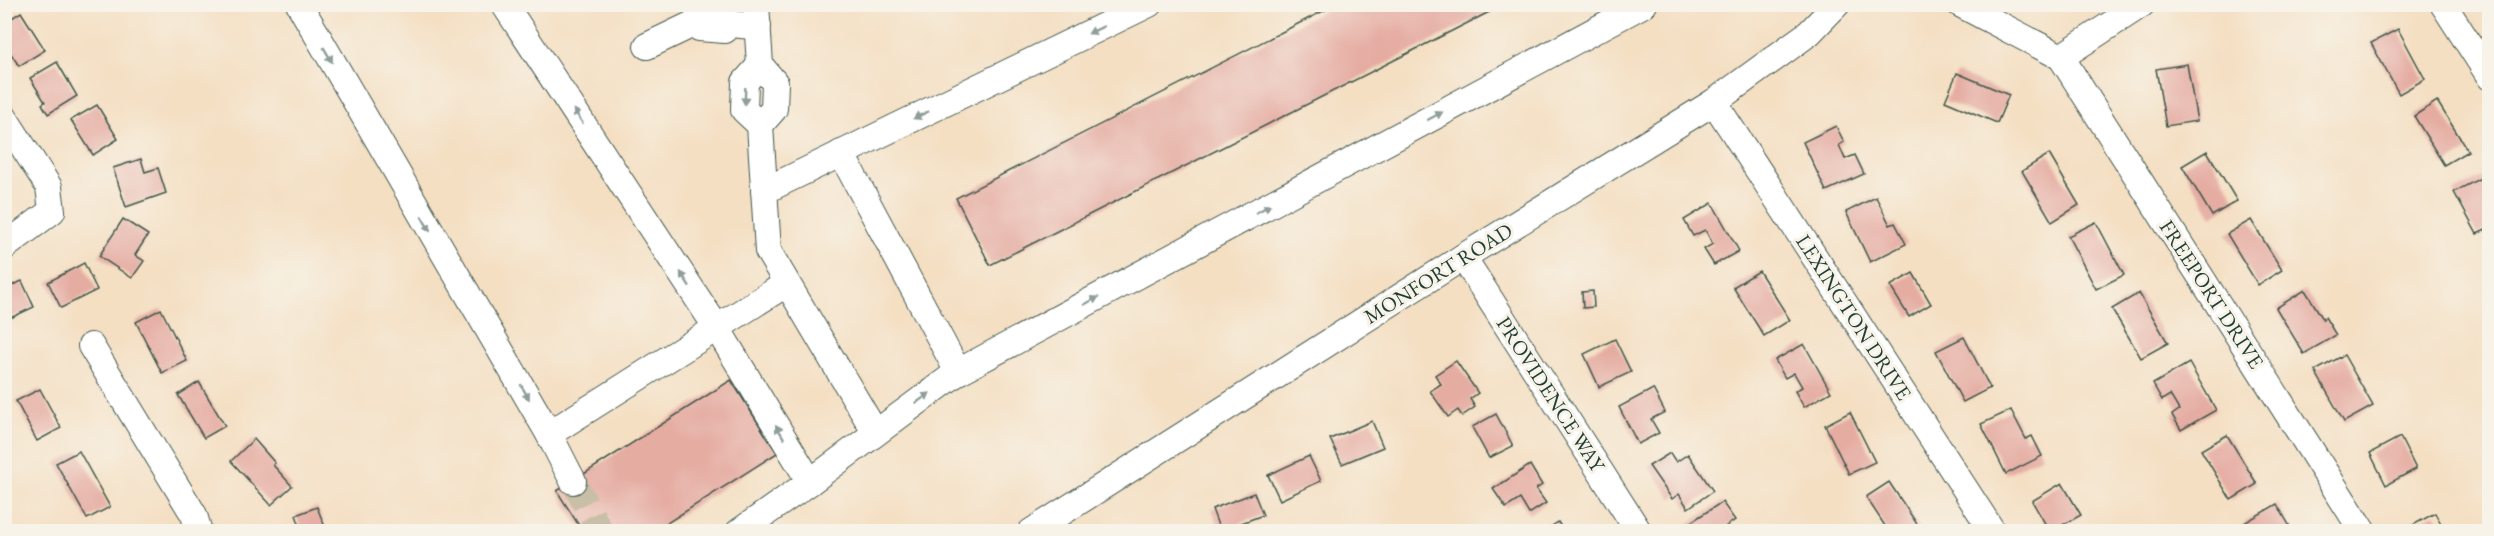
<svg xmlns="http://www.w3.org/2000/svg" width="2494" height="536" viewBox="0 0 2494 536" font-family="'EB Garamond',serif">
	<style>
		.building { fill: #e5aca2 }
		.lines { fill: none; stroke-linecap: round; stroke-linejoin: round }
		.minor-tunnel { stroke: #c9bfa6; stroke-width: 26; stroke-dasharray: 26 13; stroke-linecap: butt }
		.minor-casing { stroke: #3f5549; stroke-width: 28 }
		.minor { stroke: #fff; stroke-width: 26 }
		.oneway { fill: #8f9e9a }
		.labels { text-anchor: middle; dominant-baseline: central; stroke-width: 6; stroke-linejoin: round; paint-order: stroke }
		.street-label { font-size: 21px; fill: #1f3d34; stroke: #f7f3e8 }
	</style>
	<rect width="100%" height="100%" fill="#f7f3e8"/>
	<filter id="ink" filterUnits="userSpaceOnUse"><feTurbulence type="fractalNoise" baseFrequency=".0167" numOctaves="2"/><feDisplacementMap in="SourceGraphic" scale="12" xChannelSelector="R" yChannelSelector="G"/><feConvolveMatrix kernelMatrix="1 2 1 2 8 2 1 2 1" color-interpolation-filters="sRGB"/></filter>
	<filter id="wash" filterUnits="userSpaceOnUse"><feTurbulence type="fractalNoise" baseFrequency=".008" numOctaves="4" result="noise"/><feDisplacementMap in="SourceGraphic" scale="24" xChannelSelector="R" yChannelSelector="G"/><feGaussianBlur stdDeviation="1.35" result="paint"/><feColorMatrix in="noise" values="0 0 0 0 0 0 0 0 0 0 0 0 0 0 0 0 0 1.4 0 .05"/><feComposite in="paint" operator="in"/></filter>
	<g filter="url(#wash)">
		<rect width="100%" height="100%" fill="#f4dfc3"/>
		<g id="blocks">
			<g class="building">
				<polygon points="1337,4 1505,4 990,265 956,198"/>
				<polygon points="21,12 45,50 19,66 4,43 4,23"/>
				<polygon points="2398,29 2425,79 2399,94 2371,43"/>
				<polygon points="57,62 77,96 48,114 42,104 45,102 30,78"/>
				<polygon points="2187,64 2197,121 2166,126 2156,69"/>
				<polygon points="1957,73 2009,95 1997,123 1945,101"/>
				<polygon points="2437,101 2468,151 2444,165 2414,116"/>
				<polygon points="97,105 118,139 93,155 71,120"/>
				<polygon points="1836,126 1844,142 1839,145 1845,159 1855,155 1864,174 1826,191 1803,142"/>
				<polygon points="2207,151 2237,201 2212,216 2182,166"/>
				<polygon points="2049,154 2079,205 2052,222 2022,171"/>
				<polygon points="141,159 145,172 158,168 166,193 126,207 113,168"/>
				<polygon points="2490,173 2490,228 2477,234 2454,192"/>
				<polygon points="1876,197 1890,225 1895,223 1906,244 1870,262 1846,212"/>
				<polygon points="1712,203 1739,251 1714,265 1704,249 1713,244 1705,230 1693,236 1684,220"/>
				<polygon points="123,219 148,235 135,255 144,261 132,278 99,256"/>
				<polygon points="2251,220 2282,270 2258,285 2227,234"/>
				<polygon points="2096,222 2124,275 2096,289 2068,236"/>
				<polygon points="84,263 97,290 61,308 48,282"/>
				<polygon points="1759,271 1790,320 1764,336 1733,287"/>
				<polygon points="1913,273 1931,304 1909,317 1890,286"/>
				<polygon points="22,281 34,307 4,321 4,289"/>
				<polygon points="2305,290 2323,319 2325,317 2336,335 2304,354 2276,308"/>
				<polygon points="1593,291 1594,307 1583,308 1582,292"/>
				<polygon points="2139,293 2168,343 2141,358 2112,309"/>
				<polygon points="161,309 187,361 162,373 136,322"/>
				<polygon points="1964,337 1990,388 1963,402 1936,351"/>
				<polygon points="1615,339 1631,372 1599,387 1584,354"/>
				<polygon points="1804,344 1831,392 1804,407 1795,391 1802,387 1794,373 1785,378 1775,360"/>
				<polygon points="2344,355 2373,406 2344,422 2315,371"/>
				<polygon points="1456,361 1478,393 1470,399 1475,407 1462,416 1458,410 1448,417 1430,391 1441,384 1435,375"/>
				<polygon points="2189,363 2216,410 2181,430 2172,415 2179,410 2170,395 2162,400 2153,384"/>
				<polygon points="731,380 777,453 653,532 583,532 557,491"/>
				<polygon points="199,382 225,426 204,438 178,395"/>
				<polygon points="40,389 61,428 37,441 16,401"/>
				<polygon points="1653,389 1665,412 1651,419 1659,433 1638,444 1619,407"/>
				<polygon points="2011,410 2026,439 2032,436 2042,456 2006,474 1981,424"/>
				<polygon points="1850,412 1875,462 1849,474 1825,425"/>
				<polygon points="1496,414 1513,446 1489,458 1472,427"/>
				<polygon points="1372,421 1383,447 1342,464 1330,439"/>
				<polygon points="2227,435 2257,484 2231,500 2201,450"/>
				<polygon points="2400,437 2416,469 2386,485 2370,453"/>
				<polygon points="254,439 275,463 273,465 292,486 271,505 231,461"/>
				<polygon points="79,451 110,507 87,519 56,463"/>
				<polygon points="1670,453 1676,462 1688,454 1713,491 1688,508 1679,494 1672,499 1649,466"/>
				<polygon points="1309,456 1321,481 1280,500 1268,475"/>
				<polygon points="1530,465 1542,485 1536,489 1546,503 1529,514 1520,499 1506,508 1493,489"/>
				<polygon points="1889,482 1921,530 1919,532 1889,532 1866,497"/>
				<polygon points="2062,483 2081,515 2050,532 2032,501"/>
				<polygon points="1254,493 1263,515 1220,531 1212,509"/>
				<polygon points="1722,502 1735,520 1722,529 1724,532 1690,532 1686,525"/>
				<polygon points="2277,504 2293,532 2249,532 2244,523"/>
				<polygon points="317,507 327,532 302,532 296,515"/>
				<polygon points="2435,513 2445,532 2414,532 2411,526"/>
				<polygon points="1558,522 1564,532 1543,532"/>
			</g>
		</g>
	</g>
	<g filter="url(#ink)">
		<use href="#blocks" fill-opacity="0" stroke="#3f5549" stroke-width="1.5"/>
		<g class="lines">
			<polyline class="minor-tunnel" points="573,481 601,532"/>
			<g class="minor-casing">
				<g id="minor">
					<polyline points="299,4 549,434 573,481"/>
					<polyline points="504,4 717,328 810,482"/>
					<polyline points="756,4 760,65 775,83 774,109 760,125"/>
					<polyline points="1960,4 2061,57 2142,4"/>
					<polyline points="2443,4 2490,77"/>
					<path d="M730,24L725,30L699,28L693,24C713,12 716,22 734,24C741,26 750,25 758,26"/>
					<polyline points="647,46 693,24"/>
					<polyline points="2061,57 2363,532"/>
					<polyline points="760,65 745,82 744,110 760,125 768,251 875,432"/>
					<polyline points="1714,102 1993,532"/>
					<polyline points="4,117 49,187 52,211 4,247"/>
					<polyline points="841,153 958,372"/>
					<polyline points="764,191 1149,4"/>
					<polyline points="1463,257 1639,532"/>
					<polyline points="91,346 194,515 199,532"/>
					<polyline points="549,434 786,284"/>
					<polyline points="739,532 810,482 958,372 1644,4"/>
					<polyline points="1031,532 1463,257 1714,102 1809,33 1837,4"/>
				</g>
			</g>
			<use href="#minor" class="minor"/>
		</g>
		<defs><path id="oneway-solid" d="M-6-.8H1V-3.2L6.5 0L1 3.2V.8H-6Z" transform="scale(1.5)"/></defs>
		<g class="oneway">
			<use href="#oneway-solid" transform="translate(1096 30) rotate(154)"/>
			<use href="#oneway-solid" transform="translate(328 55) rotate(60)"/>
			<use href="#oneway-solid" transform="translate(745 96) rotate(92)"/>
			<use href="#oneway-solid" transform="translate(921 115) rotate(154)"/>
			<use href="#oneway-solid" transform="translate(578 116) rotate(-123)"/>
			<use href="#oneway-solid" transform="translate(1435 116) rotate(-28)"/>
			<use href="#oneway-solid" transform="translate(1263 209) rotate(-28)"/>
			<use href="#oneway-solid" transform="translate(426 224) rotate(60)"/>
			<use href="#oneway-solid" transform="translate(685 279) rotate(-123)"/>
			<use href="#oneway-solid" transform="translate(1091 301) rotate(-28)"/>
			<use href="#oneway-solid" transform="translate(525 392) rotate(60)"/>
			<use href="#oneway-solid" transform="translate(923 398) rotate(-36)"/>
			<use href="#oneway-solid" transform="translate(780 432) rotate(-121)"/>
		</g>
	</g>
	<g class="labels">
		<g class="street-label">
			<text transform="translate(1438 273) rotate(-32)">MONFORT ROAD</text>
			<text transform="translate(2212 294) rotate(57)">FREEPORT DRIVE</text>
			<text transform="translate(1854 317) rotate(57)">LEXINGTON DRIVE</text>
			<text transform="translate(1551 394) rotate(57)">PROVIDENCE WAY</text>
		</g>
	</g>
	<rect width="2494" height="536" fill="none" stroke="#f7f3e8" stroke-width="24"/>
</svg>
